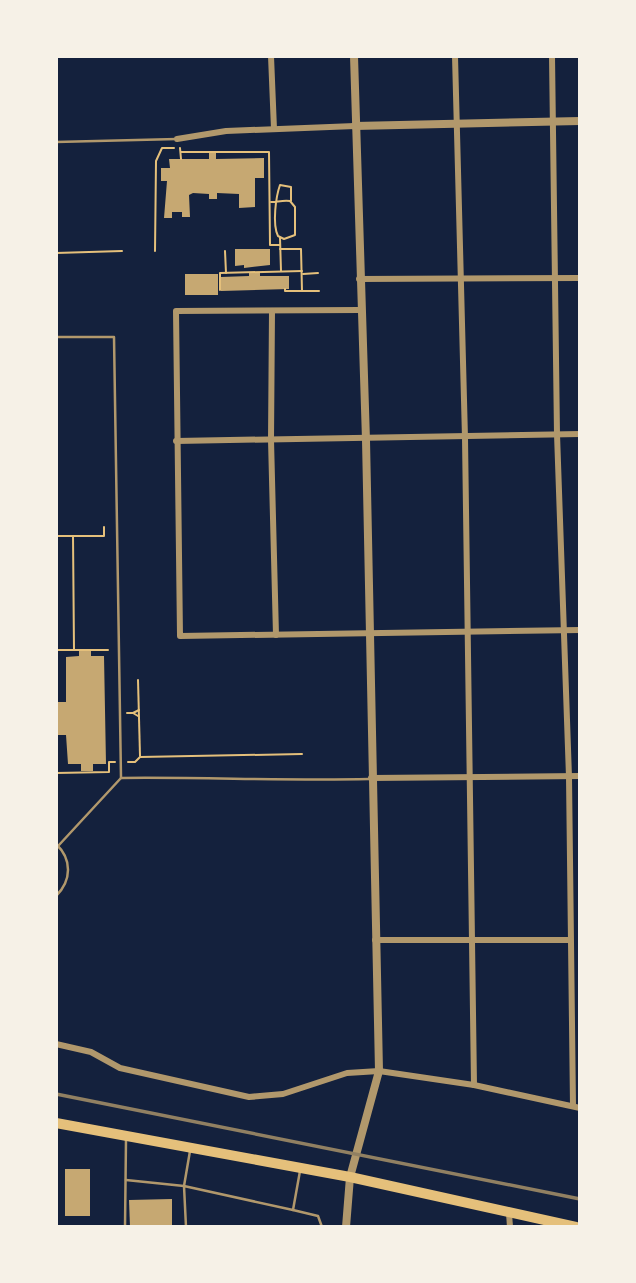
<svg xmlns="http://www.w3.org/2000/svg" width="636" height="1283" viewBox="0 0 636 1283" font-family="Quicksand,sans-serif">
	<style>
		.building { fill: #c6a872 }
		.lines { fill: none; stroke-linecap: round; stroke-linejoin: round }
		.path { stroke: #e5c07b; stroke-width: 2 }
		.service { stroke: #b1986c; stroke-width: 2.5 }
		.minor { stroke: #b1986c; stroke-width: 6 }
		.tertiary { stroke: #b1986c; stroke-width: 8 }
		.primary { stroke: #e5c07b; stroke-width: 10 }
		.rail { stroke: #918062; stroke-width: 3.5 }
	</style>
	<rect width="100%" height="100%" fill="#14213d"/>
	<g class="building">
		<polygon points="209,153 216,153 216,159 264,158 264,178 255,178 255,207 239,208 239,194 217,193 217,199 209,199 209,194 193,193 189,195 190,217 182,217 182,212 172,212 172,218 164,218 167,181 161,181 161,168 170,168 169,159 209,159"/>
		<polygon points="235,249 270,249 270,265 244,268 244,265 235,266"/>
		<polygon points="249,273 260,273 260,276 289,276 289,289 221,291 221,277 249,276"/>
		<rect x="185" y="274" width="33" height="21"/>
		<polygon points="79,650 91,650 91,656 104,656 106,764 93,764 93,771 81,771 81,764 68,764 66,735 56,735 56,702 66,702 66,657 79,656"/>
		<rect x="65" y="1169" width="25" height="47"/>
		<polygon points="172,1199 172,1227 130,1227 129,1200"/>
	</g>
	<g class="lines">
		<g class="path">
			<polyline points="180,148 181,159"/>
			<polyline points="181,152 269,152 270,245 280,245"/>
			<path d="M271,202C277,202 283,200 290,201L295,207V235L284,239L278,236C272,224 276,196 280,185L291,187V201"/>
			<polyline points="280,238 281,271"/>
			<polyline points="280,249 301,249 302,291"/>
			<polyline points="155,251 156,161 162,148 174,148"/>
			<polyline points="225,251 226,273"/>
			<polyline points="56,253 122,251"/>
			<polyline points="303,274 318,273"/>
			<polyline points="285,289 285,291 319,291"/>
			<polyline points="220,290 220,273 302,271"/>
			<polyline points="56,536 104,536 104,527"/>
			<polyline points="73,536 74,650"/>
			<polyline points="56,650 57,702"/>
			<polyline points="57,650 108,650"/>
			<polyline points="138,680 140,756"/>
			<polyline points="127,713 133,713"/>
			<polyline points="138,716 133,713 139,710"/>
			<polyline points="128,762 135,762 140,757 302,754"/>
			<polyline points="56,773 109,772 109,762 115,762"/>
		</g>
		<g class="service">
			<polyline points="56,142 177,139"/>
			<polyline points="56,337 114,337 121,778 59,845"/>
			<path d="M121,778C204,777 286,781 369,779"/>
			<path d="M56,844C72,859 72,880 56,896"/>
			<polyline points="126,1180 184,1186 190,1151"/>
			<polyline points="293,1210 318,1216 322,1227"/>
			<polyline points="125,1227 126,1139"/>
			<polyline points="186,1227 184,1186 293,1210 300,1171"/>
		</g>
		<g class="minor">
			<polyline points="271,56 274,129"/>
			<polyline points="455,56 465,438 474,1085"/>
			<polyline points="552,56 557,434 569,777 573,1106"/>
			<polyline points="177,139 226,131 355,126"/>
			<polyline points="359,279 580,278"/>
			<polyline points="360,310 176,311 180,636 580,630"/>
			<polyline points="272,311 271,440 276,635"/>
			<polyline points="176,441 580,434"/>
			<polyline points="371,778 580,776"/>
			<polyline points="375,940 570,940"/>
			<polyline points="56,1044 91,1052 120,1068 249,1097 283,1094 347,1073 379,1071 474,1085 580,1108"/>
			<polyline points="509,1213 510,1227"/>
		</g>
		<g class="tertiary">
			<polyline points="355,126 580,121"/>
			<polyline points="346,1227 350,1177 379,1071 366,440 354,56"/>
		</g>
		<polyline class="primary" points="56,1123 350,1177 576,1227"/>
		<polyline class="rail" points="56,1094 580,1199"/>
	</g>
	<rect width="636" height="1283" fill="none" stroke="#f6f1e7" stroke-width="116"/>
</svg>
